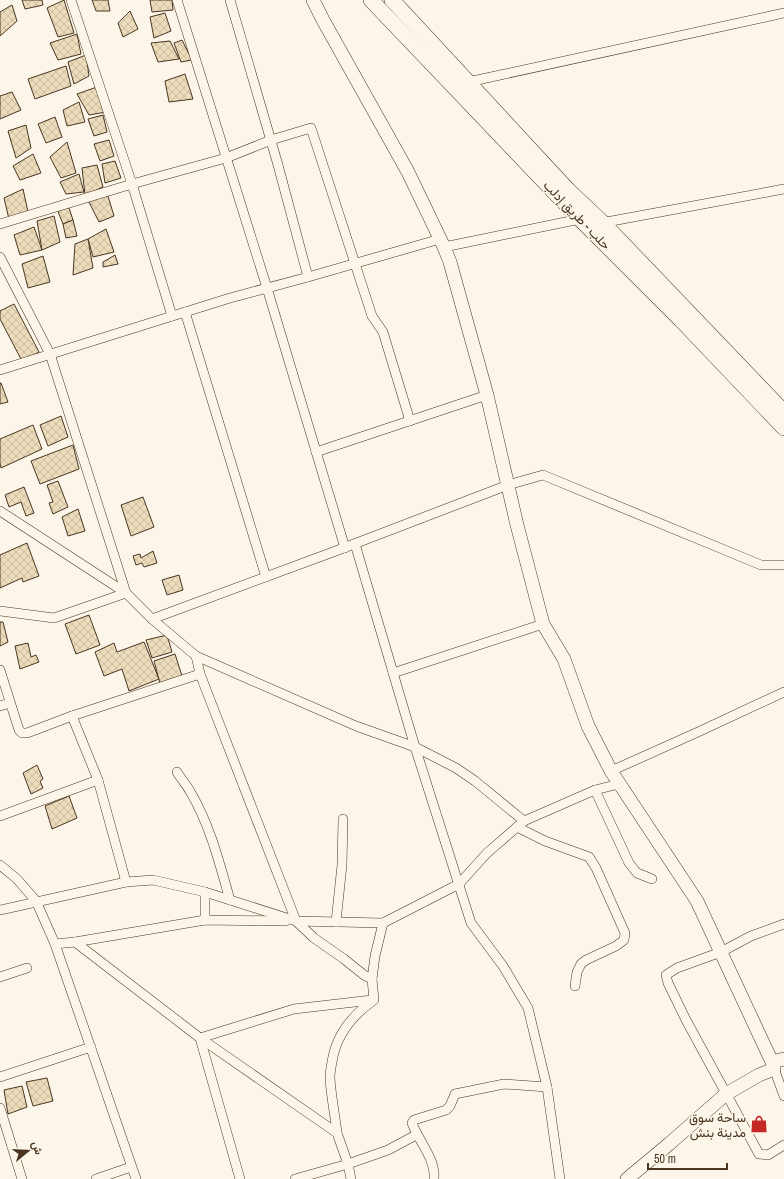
<svg xmlns="http://www.w3.org/2000/svg" width="784" height="1179" viewBox="0 0 784 1179" font-family="'Archivo Narrow',Vazirmatn,sans-serif">
	<style>
		.building { fill: url(#building-cross-hatch); stroke: #4a3520 }
		.lines { fill: none; stroke-linecap: round; stroke-linejoin: round }
		.street-casing { stroke: #4a3520; stroke-width: 10 }
		.secondary-casing { stroke: #4a3520; stroke-width: 14 }
		.primary-casing { stroke: #4a3520; stroke-width: 16 }
		.street { stroke: #fbf6e9; stroke-width: 9 }
		.secondary { stroke: #fbf6e9; stroke-width: 13 }
		.primary { stroke: #fbf6e9; stroke-width: 15 }
		.labels { text-anchor: middle; dominant-baseline: central; stroke-width: 3; stroke-linejoin: round; paint-order: stroke }
		.street-label { font-size: 13px; fill: #4a3520; stroke: #fbf6e9 }
		.poi-label { font-size: 13px; fill: #4a3520; stroke: #fbf6e9; text-anchor: end }
	</style>
	<defs>
		<pattern id="building-cross-hatch" width="8" height="8" patternUnits="userSpaceOnUse"><rect width="8" height="8" fill="#ecdcbc"/><path d="M0 0l8 8M0 8l8-8" fill="none" stroke="#ccbda1"/></pattern>
	</defs>
	<rect width="100%" height="100%" fill="#fbf6e9"/>
	<g class="building">
		<polygon points="22,0 42,0 43,5 25,9"/>
		<polygon points="64,0 74,33 58,37 47,8"/>
		<polygon points="92,0 108,0 110,11 96,11"/>
		<polygon points="150,0 172,0 173,10 152,12"/>
		<polygon points="12,5 17,21 0,36 0,12"/>
		<polygon points="130,11 138,29 123,37 118,23"/>
		<polygon points="165,13 171,31 154,38 150,17"/>
		<polygon points="77,34 81,54 58,60 50,43"/>
		<polygon points="182,40 192,60 181,62 174,43"/>
		<polygon points="170,41 179,59 158,62 151,43"/>
		<polygon points="86,55 89,76 74,84 68,62"/>
		<polygon points="66,66 71,86 35,99 28,79"/>
		<polygon points="185,74 193,99 169,102 165,81"/>
		<polygon points="97,87 106,112 89,115 77,94"/>
		<polygon points="12,92 21,110 0,119 0,96"/>
		<polygon points="79,102 85,122 67,126 63,110"/>
		<polygon points="103,115 107,132 94,136 88,119"/>
		<polygon points="55,117 62,137 46,143 38,124"/>
		<polygon points="26,125 31,148 16,158 8,131"/>
		<polygon points="109,140 114,156 100,161 94,144"/>
		<polygon points="67,142 76,173 61,178 50,157"/>
		<polygon points="33,154 41,173 20,180 13,166"/>
		<polygon points="115,161 121,178 105,183 102,164"/>
		<polygon points="97,165 103,187 85,195 82,168"/>
		<polygon points="79,174 84,192 66,194 60,182"/>
		<polygon points="23,189 28,212 9,219 4,198"/>
		<polygon points="107,193 114,216 99,222 87,198"/>
		<polygon points="68,205 73,220 63,224 57,209"/>
		<polygon points="54,216 60,242 42,250 37,221"/>
		<polygon points="73,220 77,236 66,238 63,224"/>
		<polygon points="34,227 42,250 20,255 14,235"/>
		<polygon points="106,229 114,252 93,257 88,239"/>
		<polygon points="88,239 93,268 73,275 75,244"/>
		<polygon points="115,255 118,264 103,267 103,262"/>
		<polygon points="43,256 50,282 28,288 22,264"/>
		<polygon points="14,304 39,352 22,361 0,319 0,311"/>
		<polygon points="0,383 1,383 8,402 0,404"/>
		<polygon points="61,416 68,437 48,446 40,425"/>
		<polygon points="33,425 42,449 1,468 0,464 0,439"/>
		<polygon points="73,445 79,469 40,484 31,461"/>
		<polygon points="58,481 68,507 53,514 49,503 53,502 47,485"/>
		<polygon points="24,487 34,513 26,516 21,502 9,507 5,495"/>
		<polygon points="143,497 154,527 131,536 121,505"/>
		<polygon points="78,509 85,531 68,536 62,517"/>
		<polygon points="27,543 39,576 23,582 22,578 0,588 0,555"/>
		<polygon points="153,551 157,563 144,567 142,563 136,565 133,556 140,554 141,558"/>
		<polygon points="179,575 183,590 167,595 162,580"/>
		<polygon points="89,615 100,645 76,654 65,624"/>
		<polygon points="0,622 3,622 8,642 0,646"/>
		<polygon points="167,635 172,652 152,658 146,640"/>
		<polygon points="144,642 159,679 129,691 122,669 104,676 95,652 114,643 117,652"/>
		<polygon points="28,643 31,657 36,655 39,662 20,669 15,646"/>
		<polygon points="175,654 182,676 160,683 154,661"/>
		<polygon points="37,765 43,779 40,781 43,788 31,794 23,773"/>
		<polygon points="69,796 77,818 52,829 45,806"/>
		<polygon points="47,1078 53,1101 33,1106 26,1082"/>
		<polygon points="22,1086 27,1107 8,1114 4,1090"/>
	</g>
	<g class="lines">
		<g class="street-casing">
			<g id="street">
				<polyline points="71,0 132,184 226,158 271,140 311,128 372,316 383,332 410,421"/>
				<polyline points="177,0 267,288 345,548"/>
				<polyline points="230,0 278,165 308,277"/>
				<polyline points="468,82 784,13"/>
				<polyline points="601,223 784,189"/>
				<polyline points="0,224 132,184 172,316"/>
				<polyline points="444,247 580,219"/>
				<polyline points="0,257 50,354 126,593 54,618 0,611"/>
				<polyline points="185,312 266,577"/>
				<polyline points="0,370 230,298 308,277 440,239"/>
				<polyline points="316,452 487,395"/>
				<polyline points="0,511 126,593 152,619 196,656 200,674 296,921 383,923 459,884 487,853 524,821 595,790 619,784"/>
				<polyline points="355,544 415,747 471,923 503,966 528,1008 547,1087 560,1179"/>
				<polyline points="152,619 333,552 508,485 543,475 761,565 784,565"/>
				<polyline points="196,656 356,726 415,747 456,768 475,781 524,821"/>
				<polyline points="0,670 19,730 22,733 27,733 72,716 200,674"/>
				<polyline points="393,673 543,624"/>
				<polyline points="0,706 10,703"/>
				<polyline points="72,716 98,780 126,882"/>
				<polyline points="611,771 698,732 784,692"/>
				<path d="M177,772C181,779 187,785 191,793C210,825 220,865 230,900"/>
				<polyline points="595,790 629,863 637,873 652,879"/>
				<polyline points="0,816 98,780"/>
				<polyline points="517,827 545,841 589,857 596,868 625,933 624,940 616,946 586,960 581,964 577,972 575,986"/>
				<polyline points="0,865 17,879 36,901 55,944 136,1179"/>
				<polyline points="205,892 205,920"/>
				<path d="M0,910L126,882L153,880L205,892L296,921L314,938L344,959L364,975L372,979L374,1000C351,1016 336,1035 332,1062C331,1067 330,1073 330,1078C331,1096 335,1115 337,1133"/>
				<polyline points="336,922 342,865 343,819"/>
				<polyline points="784,924 751,936 721,952 677,968 666,975 668,983 686,1020 759,1154 768,1155 784,1145"/>
				<polyline points="75,942 205,920 286,921"/>
				<polyline points="55,944 75,942 200,1038 337,1133 348,1164 351,1179"/>
				<polyline points="0,977 27,968"/>
				<polyline points="372,979 375,956 383,923"/>
				<polyline points="772,1063 784,1096"/>
				<polyline points="0,1077 91,1047"/>
				<polyline points="0,1108 22,1179"/>
				<polyline points="96,1179 131,1167"/>
				<polyline points="240,1179 200,1038 294,1009 372,1000"/>
				<polyline points="295,1179 348,1164 388,1150 416,1135"/>
				<path d="M434,1179C436,1159 419,1142 412,1123L414,1120L446,1110L450,1106L455,1094L504,1084L547,1087"/>
			</g>
		</g>
		<g class="secondary-casing">
			<g id="secondary">
				<polyline points="313,0 323,20 408,172 444,247 450,262 487,395 517,525 543,624 564,659 588,726 611,771 697,901 772,1062 784,1059"/>
				<polyline points="627,1179 669,1144 726,1094 759,1075 774,1069"/>
			</g>
		</g>
		<g class="primary-casing">
			<g id="primary">
				<polyline points="371,0 580,219 681,320 784,428"/>
				<polyline points="392,0 568,190 603,223 784,412"/>
			</g>
		</g>
		<use href="#street" class="street"/>
		<use href="#secondary" class="secondary"/>
		<use href="#primary" class="primary"/>
	</g>
	<defs>
		<g id="shop-bare" transform="scale(1.38)"><path d="M-5-2.5h2.3a2.7 3.5 0 0 1 5.4 0H5L5.5 6h-11ZM-1.5-2.5h3a1.5 2.3 0 0 0-3 0Z" fill="#c62828" stroke="#fbf6e9" stroke-width="2.5" paint-order="stroke"/></g>
	</defs>
	<g fill-rule="evenodd">
		<use href="#shop-bare" x="759" y="1124"/>
	</g>
	<g class="labels">
		<g class="street-label">
			<text transform="translate(577 215) rotate(46)">حلب - طريق إدلب</text>
		</g>
		<g class="poi-label">
			<text x="746" y="1117">ساحة سوق<tspan x="746" dy="15">مدينة بنش</tspan></text>
		</g>
	</g>
	<g transform="translate(28 1151) rotate(72)" stroke="#fbf6e9" stroke-width="3" paint-order="stroke">
	<path d="M0-3L7 15L0 10L-7 15Z" fill="#4a3520"/>
	<text y="-6" font-size="11" font-weight="bold" text-anchor="middle" fill="#4a3520">ش</text>
	</g>
	<path d="M648 1163v6h79v-6" fill="none" stroke="#4a3520" stroke-width="2"/>
	<text x="654" y="1163" font-size="12" fill="#4a3520" stroke="#fbf6e9" stroke-width="3" paint-order="stroke">50 m</text>
</svg>
